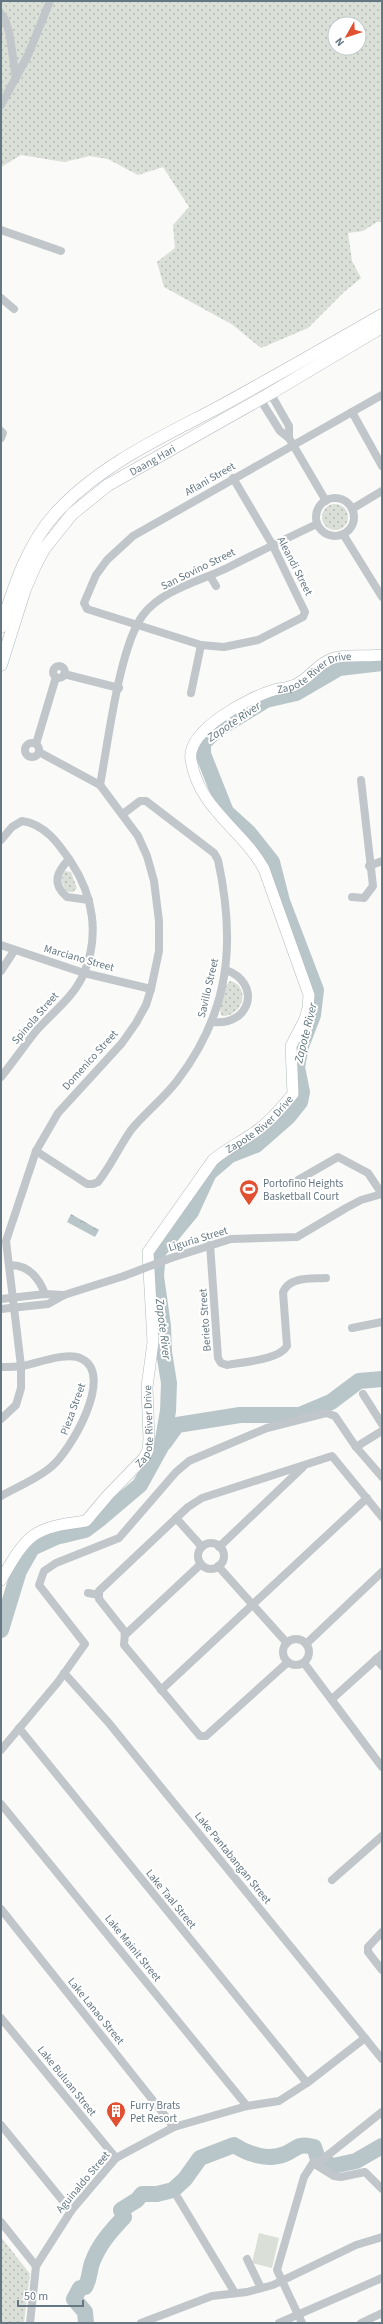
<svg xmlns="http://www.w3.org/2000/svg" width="383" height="2324" viewBox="0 0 383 2324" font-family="'Source Sans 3',sans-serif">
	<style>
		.green { fill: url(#green-dots); fill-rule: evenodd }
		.pitch { fill: #dadfd7 }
		.water { fill: url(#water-ripples) }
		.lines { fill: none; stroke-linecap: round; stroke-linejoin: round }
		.river { stroke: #b9c6c9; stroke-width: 16 }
		.secondary-casing { stroke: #b3babe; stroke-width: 12 }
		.primary-casing { stroke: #b5babe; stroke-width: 13 }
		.street { stroke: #c1c6ca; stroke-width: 8 }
		.secondary { stroke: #fff; stroke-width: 11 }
		.primary { stroke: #fff; stroke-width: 12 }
		.street-bridge { stroke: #c1c6ca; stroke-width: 8 }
		.labels { text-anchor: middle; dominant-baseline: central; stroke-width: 4; stroke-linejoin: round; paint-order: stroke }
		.street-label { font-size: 11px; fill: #657782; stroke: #fff }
		.poi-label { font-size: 11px; fill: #657782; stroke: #fff; text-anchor: start }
		.water-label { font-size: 12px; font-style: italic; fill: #60767c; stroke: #fff }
	</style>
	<defs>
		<pattern id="green-dots" width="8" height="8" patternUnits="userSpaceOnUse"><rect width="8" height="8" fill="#dadfd7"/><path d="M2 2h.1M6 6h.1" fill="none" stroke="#b4bab4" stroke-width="1.8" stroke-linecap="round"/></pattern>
		<pattern id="water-ripples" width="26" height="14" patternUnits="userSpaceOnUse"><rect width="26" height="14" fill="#b9c6c9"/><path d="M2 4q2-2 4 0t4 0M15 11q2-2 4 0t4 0" fill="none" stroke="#9aa6a9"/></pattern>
	</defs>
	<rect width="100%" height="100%" fill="#fafaf8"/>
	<g class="green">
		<path d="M1,1H382V222H377L363,231L348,233L352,261L361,278L344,292L308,328L261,348L233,325L164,287L157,262L175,248L173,225L189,207L163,167L138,175L108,159L90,156L64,162L21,155L1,167ZM335,24H359V48H335Z"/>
		<circle cx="335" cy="517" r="13"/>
		<path d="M65,871L71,872L77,888L73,892H68C62,885 59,879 65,871Z"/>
		<path d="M230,981C250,985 245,1016 222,1016C217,1009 223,987 230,981Z"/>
		<polygon points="1,2237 30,2274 24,2323 1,2323"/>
	</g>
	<polygon class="pitch" points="259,2233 279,2238 272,2268 252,2263"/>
	<polygon class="water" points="71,1214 99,1230 95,1237 67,1222"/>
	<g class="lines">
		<g class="river">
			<polyline points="164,1443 177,1425 240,1415 300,1415 331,1402 359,1381 382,1379"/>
			<polyline points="1,1630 19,1571 32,1548 56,1537 85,1530 101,1518 140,1485 162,1445 168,1411 169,1383 164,1352 163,1326 156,1276 158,1252 191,1212 209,1173 230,1155 256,1145 288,1117 300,1102 302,1092 297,1067 301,1046 313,1015 316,990 282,901 272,862 249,833 226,812 203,754 203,743 217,730 266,700 296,693 339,668 382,663"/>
			<path d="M86,2323L85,2312L74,2299L80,2288L85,2287C90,2279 89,2272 92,2263C99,2244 111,2231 124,2217L121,2210L137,2200L142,2194H157L173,2190L185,2179L200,2158L234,2145C247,2154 268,2161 285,2154C298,2148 297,2143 314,2147L318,2159L333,2166L356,2161L382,2146"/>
		</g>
		<g class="secondary-casing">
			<g id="secondary">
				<path id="s1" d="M1,1580C28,1533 32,1528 86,1521L108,1495L144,1458L148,1450L149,1439L147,1387L153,1342L148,1252L213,1160C226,1149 239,1143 252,1134C268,1124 281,1108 293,1094L291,1046L305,1019L308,1008L309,995L264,869C242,829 199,809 191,760C186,730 250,697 274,690C282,688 290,688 297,684C310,677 320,662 334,658C346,654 368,657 382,655"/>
			</g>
		</g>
		<g class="primary-casing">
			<g id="primary">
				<path d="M1,627C14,587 27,545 55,514C99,465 162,437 219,407C274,377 328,346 382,315"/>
				<path id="s2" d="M1,665L25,589L35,566L44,549L72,514L108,485L271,393L382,327"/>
			</g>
		</g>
		<g class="street">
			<path d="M1,14C12,26 12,61 16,77"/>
			<polyline points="1,105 28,55 50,1"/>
			<polyline points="1,230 61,251"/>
			<polyline points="1,298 14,309"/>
			<polyline points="264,382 289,426 289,438"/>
			<polyline points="253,388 280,431 289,438 326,501"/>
			<polyline points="352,412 382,466"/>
			<polyline points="1,431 3,433 1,438"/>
			<polyline points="233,478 272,544 305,612 303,617 258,640 224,647 201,645 87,609 84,603 96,575 107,560 133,536 382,395"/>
			<circle cx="335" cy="517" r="19"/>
			<polyline points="352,509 382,491"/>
			<polyline points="343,534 382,597"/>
			<polyline points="210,576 216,586"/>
			<circle cx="59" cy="672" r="6"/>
			<polyline points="64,674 119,688"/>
			<polyline points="191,693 201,645"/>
			<circle cx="32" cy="750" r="7"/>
			<polyline points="36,744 56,677"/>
			<path d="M100,785C108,744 119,647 143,615C162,590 200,581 227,568C257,553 287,538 317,524"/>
			<path d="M1,840L12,827L22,821C45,824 59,844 71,862C93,895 100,935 84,973C75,996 52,1013 36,1031C24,1046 13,1062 1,1077"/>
			<path d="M69,859C57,872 51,883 67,897L89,900"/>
			<polyline points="369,866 382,861"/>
			<polyline points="352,897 364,898 373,886 361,780"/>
			<polyline points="1,945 84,973 151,989"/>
			<polyline points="1,971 14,951"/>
			<path d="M213,1022C251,1026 262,983 226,970"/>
			<path d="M36,1151L87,1184H93L98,1182C111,1166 119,1147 131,1130C145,1113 163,1099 177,1081C230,1012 236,943 218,860L214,853L146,801H140L123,814"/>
			<polyline points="298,1180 338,1157 368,1173 382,1194"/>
			<path d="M210,1244L218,1358L221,1363L227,1365C243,1362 279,1360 287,1346L283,1292C290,1276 311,1279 326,1278"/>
			<polyline points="171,1258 231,1239 297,1237 346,1208 361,1200 382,1194"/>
			<path d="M10,1265C28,1265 39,1278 45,1294"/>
			<polyline points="1,1299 45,1294 64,1295"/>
			<polyline points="1,1309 48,1304 64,1295 124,1276"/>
			<polyline points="352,1328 382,1322"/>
			<path d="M1,1367C8,1367 15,1367 22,1366C38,1363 68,1351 82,1359C115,1375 70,1452 51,1467C37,1479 17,1487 1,1496"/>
			<polyline points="363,1394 382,1424"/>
			<polyline points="1,1419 16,1405 21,1388 21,1366 6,1241 36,1151 58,1113 122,1043 136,1023 146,1005 151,989 159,951 159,921 154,881 147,856 138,836 100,785 39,752"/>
			<polyline points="356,1447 382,1431"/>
			<polyline points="176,1518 202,1547"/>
			<circle cx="211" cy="1556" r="13"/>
			<polyline points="219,1547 303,1467"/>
			<polyline points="218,1566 287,1643"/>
			<polyline points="88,1593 99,1595"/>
			<polyline points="125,1635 201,1564"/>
			<circle cx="296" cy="1652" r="13"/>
			<polyline points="306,1644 382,1572"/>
			<polyline points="376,1659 382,1666"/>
			<polyline points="288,1662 206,1736 200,1736 124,1645 125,1632 99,1599 99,1591 188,1507 202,1498 332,1456 382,1517"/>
			<polyline points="304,1663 382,1767"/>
			<polyline points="64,1673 108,1722 382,2059"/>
			<polyline points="161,1690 367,1498"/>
			<polyline points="332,1699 382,1654"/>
			<polyline points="19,1728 307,2083"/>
			<polyline points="1,1750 58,1682 85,1644 39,1585 44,1571 56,1563 119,1538 176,1472 189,1461 267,1428 326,1413 335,1416 356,1447 382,1477"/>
			<polyline points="1,1804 247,2106"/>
			<polyline points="332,1880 382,1836"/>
			<polyline points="1,1909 174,2127"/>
			<polyline points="382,1932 368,1947 368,1952 382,1970"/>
			<polyline points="1,2018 116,2158"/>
			<polyline points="1,2125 71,2211"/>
			<polyline points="313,2163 334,2176 341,2177 365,2172 382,2189"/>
			<polyline points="178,2198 235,2293"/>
			<polyline points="1,2222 36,2266"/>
			<polyline points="247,2259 261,2288"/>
			<polyline points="30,2323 36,2266 71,2211 116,2158 174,2127 247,2106 279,2101 307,2083 365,2038"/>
			<polyline points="141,2323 212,2296 247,2292 273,2285 356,2245 382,2237"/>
			<polyline points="279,2323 382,2278"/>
			<polyline points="302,2323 277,2270 304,2177 313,2163 323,2159 382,2112"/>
			<polyline points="361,2323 382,2313"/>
		</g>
		<use href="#secondary" class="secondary"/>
		<use href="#primary" class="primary"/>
		<polyline class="street-bridge" points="124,1276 171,1258"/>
	</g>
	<defs>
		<g id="stadium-pin" transform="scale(1)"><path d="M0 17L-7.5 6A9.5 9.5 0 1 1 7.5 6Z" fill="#e15031" stroke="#fff"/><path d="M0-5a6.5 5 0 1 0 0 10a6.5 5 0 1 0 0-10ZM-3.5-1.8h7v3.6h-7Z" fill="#fff"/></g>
		<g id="building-pin" transform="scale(1)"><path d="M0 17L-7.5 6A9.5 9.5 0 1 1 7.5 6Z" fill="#e15031" stroke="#fff"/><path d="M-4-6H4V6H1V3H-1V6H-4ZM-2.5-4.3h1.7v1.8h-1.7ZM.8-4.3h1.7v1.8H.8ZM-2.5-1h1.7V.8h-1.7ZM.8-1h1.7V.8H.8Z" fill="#fff"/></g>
	</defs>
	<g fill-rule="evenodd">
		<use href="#stadium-pin" x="249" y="1189"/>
		<use href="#building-pin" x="116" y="2111"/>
	</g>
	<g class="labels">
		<g class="street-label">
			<text stroke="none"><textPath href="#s2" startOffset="266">Daang Hari</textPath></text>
			<text transform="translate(210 479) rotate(-30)">Aflani Street</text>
			<text transform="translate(295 566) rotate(63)">Aleandi Street</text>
			<text transform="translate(198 569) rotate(-26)">San Sovino Street</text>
			<text stroke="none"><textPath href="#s1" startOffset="1150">Zapote River Drive</textPath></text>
			<text transform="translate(79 958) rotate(16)">Marciano Street</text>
			<text transform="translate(208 988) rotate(-77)">Savillo Street</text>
			<text transform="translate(35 1018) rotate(-49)">Spinola Street</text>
			<text transform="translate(90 1060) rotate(-48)">Domenico Street</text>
			<text stroke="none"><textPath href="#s1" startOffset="575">Zapote River Drive</textPath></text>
			<text transform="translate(198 1239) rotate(-17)">Liguria Street</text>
			<text transform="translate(205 1320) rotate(-94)">Berieto Street</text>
			<text transform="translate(73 1409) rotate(-70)">Pieza Street</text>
			<text stroke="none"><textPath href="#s1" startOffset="228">Zapote River Drive</textPath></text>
			<text transform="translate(233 1858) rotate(51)">Lake Pantabangan Street</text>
			<text transform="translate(171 1899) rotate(51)">Lake Taal Street</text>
			<text transform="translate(133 1948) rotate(51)">Lake Mainit Street</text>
			<text transform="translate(96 2011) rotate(51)">Lake Lanao Street</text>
			<text transform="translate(67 2081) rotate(51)">Lake Buluan Street</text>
			<text transform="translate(83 2182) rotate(-50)">Aguinaldo Street</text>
		</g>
		<g class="poi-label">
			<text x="263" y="1183">Portofino Heights<tspan x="263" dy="13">Basketball Court</tspan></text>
			<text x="130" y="2105">Furry Brats<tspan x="130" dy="13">Pet Resort</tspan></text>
		</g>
		<g class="water-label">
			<text transform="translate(234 722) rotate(-34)">Zapote River</text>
			<text transform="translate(306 1033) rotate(-76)">Zapote River</text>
			<text transform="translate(163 1329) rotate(83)">Zapote River</text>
		</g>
	</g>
	<rect width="383" height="2324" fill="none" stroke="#657782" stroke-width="4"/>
	<g transform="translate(347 36) rotate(231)"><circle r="19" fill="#ffffff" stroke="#c1c9cd"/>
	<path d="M0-3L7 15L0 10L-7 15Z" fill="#e15031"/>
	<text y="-6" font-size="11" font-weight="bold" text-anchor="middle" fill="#657782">N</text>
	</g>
	<path d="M18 2300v6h65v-6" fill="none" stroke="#657782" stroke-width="2"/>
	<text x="24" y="2300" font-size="12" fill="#657782" stroke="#ffffff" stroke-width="3" paint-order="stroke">50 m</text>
</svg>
